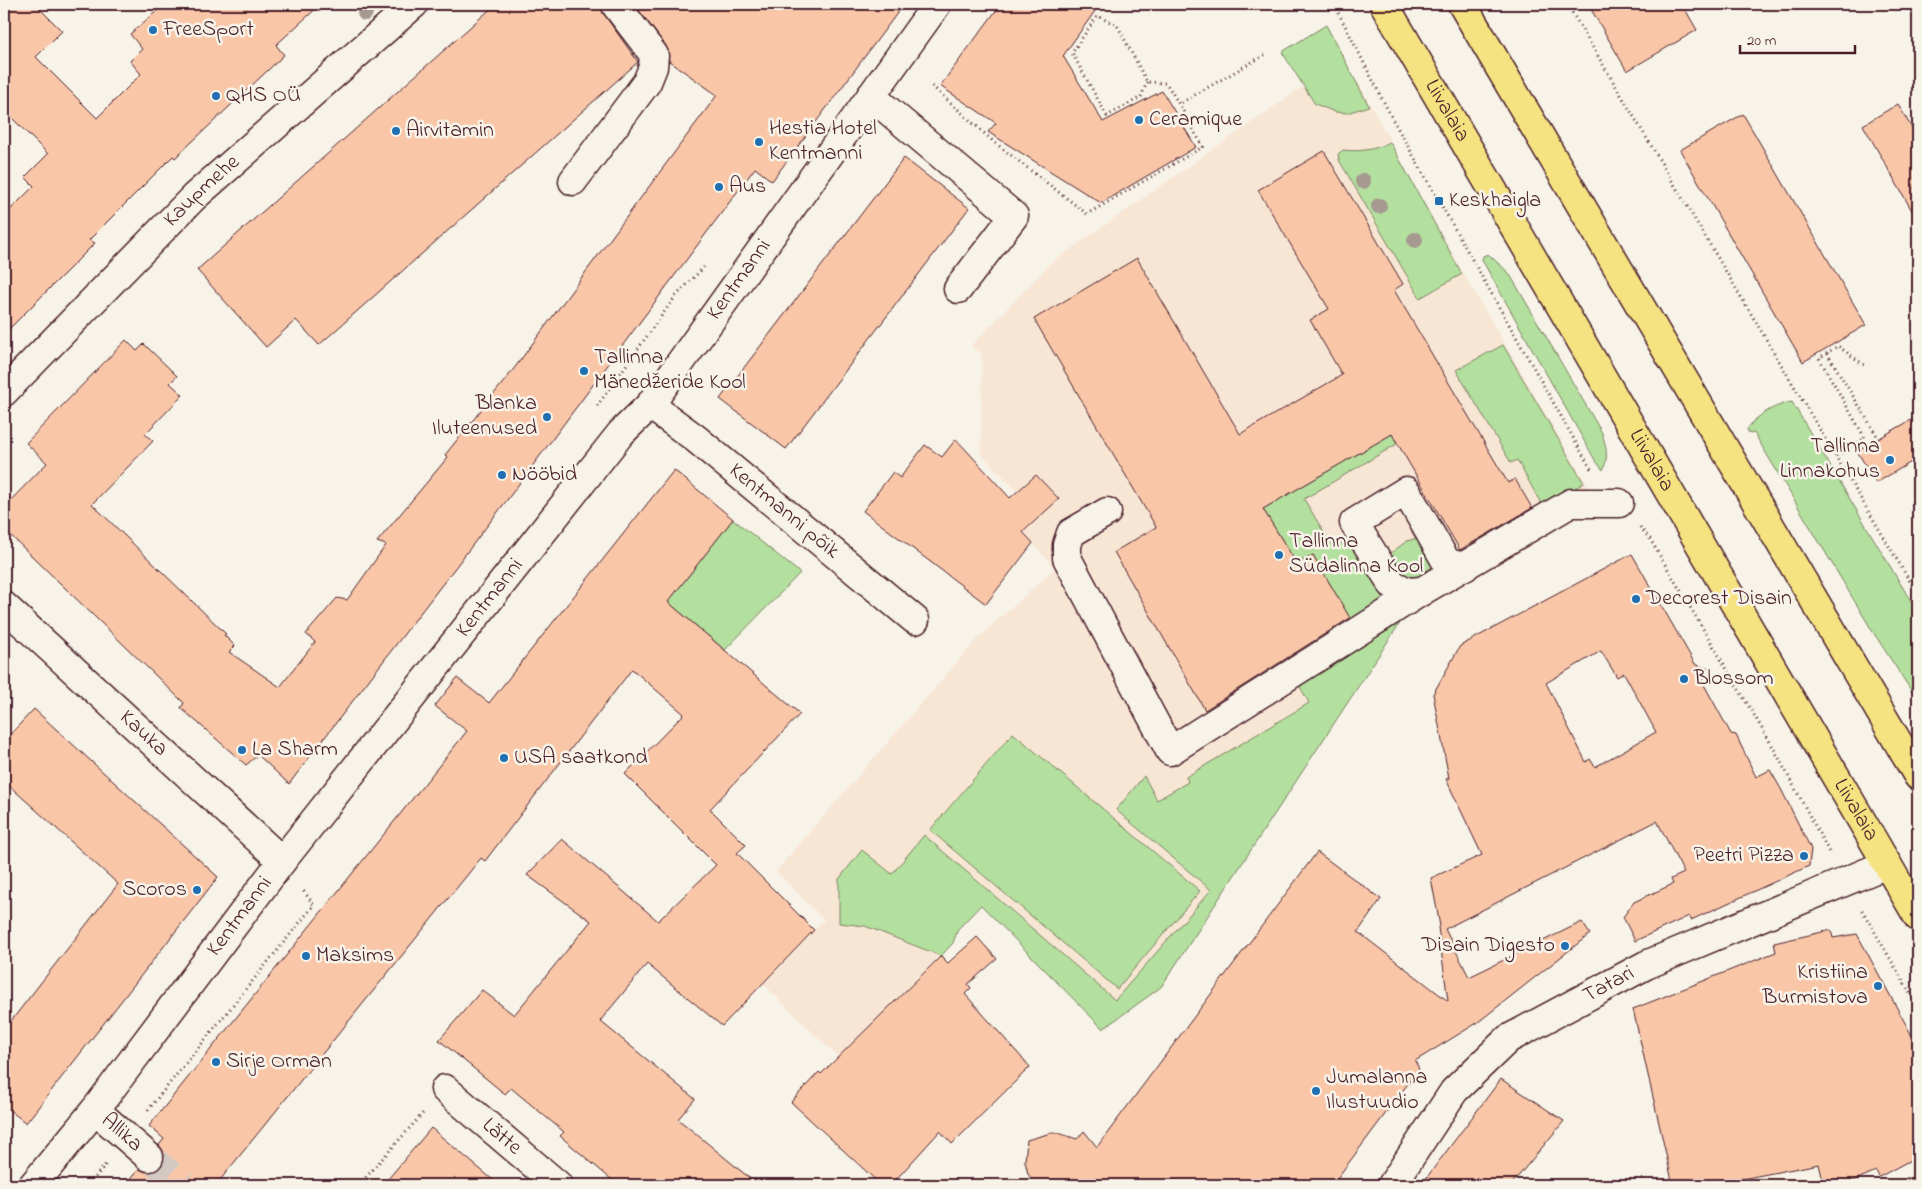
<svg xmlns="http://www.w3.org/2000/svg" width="1922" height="1189" viewBox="0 0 1922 1189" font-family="'Indie Flower',sans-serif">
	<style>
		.built { fill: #f8e6d5 }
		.green { fill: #b3e09e; stroke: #7e8064 }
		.building { fill: #f9c7a8; stroke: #4a1f2b; fill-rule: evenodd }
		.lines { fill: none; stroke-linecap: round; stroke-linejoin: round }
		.minor-tunnel { stroke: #d4c9c2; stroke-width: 28; stroke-dasharray: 28 14; stroke-linecap: butt }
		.minor-casing { stroke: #4a1f2b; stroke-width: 31 }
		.major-casing { stroke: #4a1f2b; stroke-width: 31 }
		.path { stroke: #4a1f2b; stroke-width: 3; stroke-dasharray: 1 4; stroke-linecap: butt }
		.minor { stroke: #f7f3e8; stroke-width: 28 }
		.major { stroke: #f5e382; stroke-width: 28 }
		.tree { fill: #a69990 }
		.poi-dot { fill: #1f6fb2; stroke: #f7f3e8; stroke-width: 2 }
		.labels { text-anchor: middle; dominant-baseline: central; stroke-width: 5; stroke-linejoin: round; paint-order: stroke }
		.poi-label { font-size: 22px; fill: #4a1f2b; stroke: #f7f3e8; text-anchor: start }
		.street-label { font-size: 22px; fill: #4a1f2b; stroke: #f7f3e8 }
	</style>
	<rect width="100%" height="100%" fill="#f7f3e8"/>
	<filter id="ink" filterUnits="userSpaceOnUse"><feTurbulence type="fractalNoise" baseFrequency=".02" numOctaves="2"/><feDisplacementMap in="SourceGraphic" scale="10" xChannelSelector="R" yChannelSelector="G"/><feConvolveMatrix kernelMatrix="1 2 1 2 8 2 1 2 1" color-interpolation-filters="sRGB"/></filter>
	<g filter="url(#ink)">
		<polygon class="built" points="1322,73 1336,94 1358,82 1462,271 1599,505 1400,623 1161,987 1103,1029 981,905 958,929 953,943 838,1057 763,984 824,920 776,871 978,638 1055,568 1023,532 1059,499 1036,475 1017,491 981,454 982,354 971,346 1051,263"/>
		<g class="green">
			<polygon points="1326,25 1369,106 1347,113 1335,112 1315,104 1282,52"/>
			<path d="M1390,142L1462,274L1420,298L1339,160L1338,154L1343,150C1360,152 1374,150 1390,142Z"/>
			<path d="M1488,254L1509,273L1602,433C1606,446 1609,457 1603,470L1595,460L1482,260L1483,256Z"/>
			<polygon points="1503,345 1584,483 1543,507 1517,460 1511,463 1456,370"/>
			<path d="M1792,402L1918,613V701L1873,632L1754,433L1750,434L1747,430C1754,416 1777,404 1792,402Z"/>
			<polygon points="1392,434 1397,444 1304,499 1331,544 1344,543 1356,545 1384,596 1384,604 1353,625 1313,555 1297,564 1263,509"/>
			<polygon points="733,519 800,573 725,650 668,602"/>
			<polygon points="1420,537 1435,565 1429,574 1408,583 1385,557 1407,541"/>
			<polygon points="1400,623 1161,987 1103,1029 981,905 958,929 953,943 941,956 865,926 839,923 839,879 862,850 892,874 924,835 1115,1000 1211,890 1116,810 1144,776 1157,800 1188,782 1186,777 1309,703 1299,685"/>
			<polygon points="1013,733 1200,891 1117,989 930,830"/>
		</g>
		<g class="building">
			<polygon points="4,4 35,4 62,31 36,57 97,118 141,74 130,61 142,49 130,34 165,4 321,4 276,45 284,55 175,158 173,156 89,240 95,243 4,334 4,216 34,186 25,177 48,154 4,110"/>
			<polygon points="496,4 600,4 603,13 638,62 319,345 296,320 266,347 197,270"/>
			<polygon points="634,4 904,4 772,181 755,168 507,500 289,784 258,755 246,765 181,708 184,703 4,529 4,507 47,463 26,443 126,340 137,351 144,344 177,376 170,383 183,395 145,434 153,441 92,504 226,634 224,635 235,646 229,652 280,687 315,642 306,634 337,598 347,600 386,545 377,542 448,457 445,455 513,370 717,95 669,61 666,46"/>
			<polygon points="1001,4 1100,4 1063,56 1103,122 1162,91 1196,147 1101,203 988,132 996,123 940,86"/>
			<polygon points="1588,4 1682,4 1697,30 1627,71"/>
			<polygon points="1898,104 1918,139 1918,221 1863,125"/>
			<polygon points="1743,114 1866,325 1803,362 1680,150"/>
			<polygon points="1324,151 1403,284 1394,290 1508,483 1515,479 1532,508 1460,550 1392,434 1263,509 1297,564 1313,555 1350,618 1205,710 1114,552 1156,527 1034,319 1137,258 1240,434 1342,375 1310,320 1329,309 1258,190"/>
			<polygon points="904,158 969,208 786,449 720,399"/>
			<polygon points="1918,416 1918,458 1876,483 1857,451"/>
			<polygon points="956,439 1010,498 1036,475 1059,499 1023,532 1033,543 986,604 863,511 893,472 900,478 925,445 942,457"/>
			<polygon points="674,470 733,519 668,602 800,714 710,809 746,845 737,853 814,930 722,1026 647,964 600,1021 695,1099 678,1119 758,1185 618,1185 560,1136 564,1132 511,1088 505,1094 439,1040 482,990 514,1015 591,921 527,875 562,839 658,921 716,865 625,774 684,714 632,669 485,861 481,858 216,1185 125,1185 139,1169 146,1172 154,1172 161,1167 164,1160 164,1152 159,1145 164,1139 149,1126 467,731 435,706 457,678 489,703"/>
			<path d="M1632,554L1695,664L1708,669L1702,681L1731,734L1736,735L1756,777L1770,770L1781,789L1811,849L1809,866L1691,920L1689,916L1635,941L1623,917L1634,902L1673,884L1671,879L1684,873L1657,821L1445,929L1469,977L1582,922L1590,934L1477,1023L1415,1061L1419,1069L1332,1185H1038L1032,1180L1028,1174L1025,1161L1027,1140L1051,1133H1058L1077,1139L1084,1131L1097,1147L1317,852L1381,899L1358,932L1448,1001L1438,927L1440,926L1431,878L1482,855L1446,779L1449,778L1433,694L1460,646ZM1601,651L1617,677L1624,673L1656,732L1595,767L1590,759L1586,762L1546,683Z"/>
			<polygon points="34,709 218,877 26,1123 4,1106 4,1030 118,884 4,781 4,741"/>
			<polygon points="1831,930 1833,938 1857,934 1918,1047 1918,1156 1879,1177 1876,1171 1844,1185 1824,1185 1819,1164 1711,1185 1673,1185 1633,1009 1776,952 1774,943"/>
			<polygon points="977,937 997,959 968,984 971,988 965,994 1030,1067 952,1144 940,1131 891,1185 881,1185 791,1102 819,1072 821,1074 941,956 948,963"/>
			<polygon points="1501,1079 1564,1121 1511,1185 1421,1185"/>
			<polygon points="431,1128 499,1185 383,1185"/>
		</g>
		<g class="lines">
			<polyline class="minor-tunnel" points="149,1157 183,1185"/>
			<g class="minor-casing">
				<g id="minor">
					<polyline points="871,96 1014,216 958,289"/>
					<polyline points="573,181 647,82 653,67 654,55 615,4"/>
					<path id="s1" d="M4,392L194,197L414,4"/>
					<path id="s2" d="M650,405L695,438L915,620"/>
					<polyline points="1107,512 1071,533 1067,545 1067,558 1170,751 1422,591"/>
					<polyline points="1465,567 1447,563 1406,491 1354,523 1392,584 1408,592 1422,591 1571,503 1619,503"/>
					<path id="s3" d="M4,606L282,861"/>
					<path id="s4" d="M445,1089L558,1185"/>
					<path id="s5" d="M95,1110L149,1157"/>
					<path id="s6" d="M33,1185L95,1110L282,861L621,433L650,405L937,4"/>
					<path id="s7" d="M1392,1185L1454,1091L1508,1039L1646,965L1887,864"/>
				</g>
			</g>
			<g class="major-casing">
				<g id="major">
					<path id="s8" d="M1384,4L1918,917"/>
					<polyline points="1462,4 1918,776"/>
				</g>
			</g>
			<g class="path">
				<polyline points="1334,4 1393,120 1591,469"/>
				<polyline points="1567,4 1918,595"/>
				<polyline points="1147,82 1141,97 1107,116 1072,53 1097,16 1117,25 1147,82 1166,83 1179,104 1266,54"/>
				<polyline points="932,86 994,142 1087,214 1203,147 1179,104"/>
				<polyline points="1827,353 1879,439"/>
				<polyline points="597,406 675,297 704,267"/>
				<polyline points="1836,456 1865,438 1819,358 1838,346 1867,367"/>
				<polyline points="1640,527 1650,539 1774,749 1829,852"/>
				<polyline points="1862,910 1918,1007"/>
				<polyline points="148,1110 314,905 302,889"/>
				<polyline points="89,1185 106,1164"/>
				<polyline points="359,1185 423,1113"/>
			</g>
			<use href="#minor" class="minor"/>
			<use href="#major" class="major"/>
		</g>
		<g class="tree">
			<circle cx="365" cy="13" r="8"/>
			<circle cx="1363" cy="181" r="8"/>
			<circle cx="1379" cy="206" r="8"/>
			<circle cx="1415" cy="240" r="8"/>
		</g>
	</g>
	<g class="poi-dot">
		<circle cx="153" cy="30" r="5"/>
		<circle cx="216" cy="96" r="5"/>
		<circle cx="1139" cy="120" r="5"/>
		<circle cx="396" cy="131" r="5"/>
		<circle cx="759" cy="142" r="5"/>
		<circle cx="719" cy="187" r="5"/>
		<rect x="1434" y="196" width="10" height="10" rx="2.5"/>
		<circle cx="584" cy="371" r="5"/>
		<circle cx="547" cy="417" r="5"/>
		<circle cx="1890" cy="460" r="5"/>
		<circle cx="502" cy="475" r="5"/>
		<circle cx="1279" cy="555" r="5"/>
		<circle cx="1636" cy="599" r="5"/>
		<circle cx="1684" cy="679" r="5"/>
		<circle cx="242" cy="750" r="5"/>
		<circle cx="504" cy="758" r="5"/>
		<circle cx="1804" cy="856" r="5"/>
		<circle cx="197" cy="890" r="5"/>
		<circle cx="1565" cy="946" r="5"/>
		<circle cx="306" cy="956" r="5"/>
		<circle cx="1878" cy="986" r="5"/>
		<circle cx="216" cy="1062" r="5"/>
		<circle cx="1316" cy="1091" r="5"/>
	</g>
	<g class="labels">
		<g class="poi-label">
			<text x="163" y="30">FreeSport</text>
			<text x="226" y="96">QHS OÜ</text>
			<text x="1149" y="120">Ceramique</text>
			<text x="769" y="129">Hestia Hotel<tspan x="769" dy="25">Kentmanni</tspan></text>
			<text x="406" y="131">Airvitamin</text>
			<text x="729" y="187">Aus</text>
			<text x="1449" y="201">Keskhaigla</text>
			<text x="594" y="358">Tallinna<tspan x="594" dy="25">Mänedžeride Kool</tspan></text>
			<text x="537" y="404" text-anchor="end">Blanka<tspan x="537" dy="25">Iluteenused</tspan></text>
			<text x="1880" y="447" text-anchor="end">Tallinna<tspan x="1880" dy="25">Linnakohus</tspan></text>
			<text x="512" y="475">Nööbid</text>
			<text x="1289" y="542">Tallinna<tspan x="1289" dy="25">Südalinna Kool</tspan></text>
			<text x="1646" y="599">Decorest Disain</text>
			<text x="1694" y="679">Blossom</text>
			<text x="252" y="750">La Sharm</text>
			<text x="514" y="758">USA saatkond</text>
			<text x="1794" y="856" text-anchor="end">Peetri Pizza</text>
			<text x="187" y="890" text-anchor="end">Scoros</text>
			<text x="1555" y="946" text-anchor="end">Disain Digesto</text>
			<text x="316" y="956">Maksims</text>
			<text x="1868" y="973" text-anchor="end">Kristiina<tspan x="1868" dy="25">Burmistova</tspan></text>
			<text x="226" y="1062">Sirje Orman</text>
			<text x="1326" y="1078">Jumalanna<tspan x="1326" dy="25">Ilustuudio</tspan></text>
		</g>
		<g class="street-label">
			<text stroke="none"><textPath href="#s8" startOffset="124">Liivalaia</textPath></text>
			<text stroke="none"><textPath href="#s1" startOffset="282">Kaupmehe</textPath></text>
			<text stroke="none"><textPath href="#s6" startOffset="1149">Kentmanni</textPath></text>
			<text stroke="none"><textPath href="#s8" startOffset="529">Liivalaia</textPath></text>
			<text stroke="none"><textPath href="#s2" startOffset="171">Kentmanni põik</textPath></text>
			<text stroke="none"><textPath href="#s6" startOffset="744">Kentmanni</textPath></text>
			<text stroke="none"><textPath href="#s3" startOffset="189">Kauka</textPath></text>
			<text stroke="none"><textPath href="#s8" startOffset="934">Liivalaia</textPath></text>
			<text stroke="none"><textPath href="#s6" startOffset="339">Kentmanni</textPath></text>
			<text stroke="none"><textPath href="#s7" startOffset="302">Tatari</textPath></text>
			<text stroke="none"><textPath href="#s5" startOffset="35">Allika</textPath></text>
			<text stroke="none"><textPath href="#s4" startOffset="74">Lätte</textPath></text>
		</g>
	</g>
	<rect width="1922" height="1189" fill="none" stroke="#f7f3e8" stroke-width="20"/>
	<rect x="10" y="10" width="1902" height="1169" fill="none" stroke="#4a1f2b" stroke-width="2" filter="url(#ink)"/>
	<path d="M1740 45v8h115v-8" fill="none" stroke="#4a1f2b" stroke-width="2.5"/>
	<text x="1747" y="45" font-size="15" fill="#4a1f2b" stroke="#f7f3e8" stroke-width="4" paint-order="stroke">20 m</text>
</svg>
